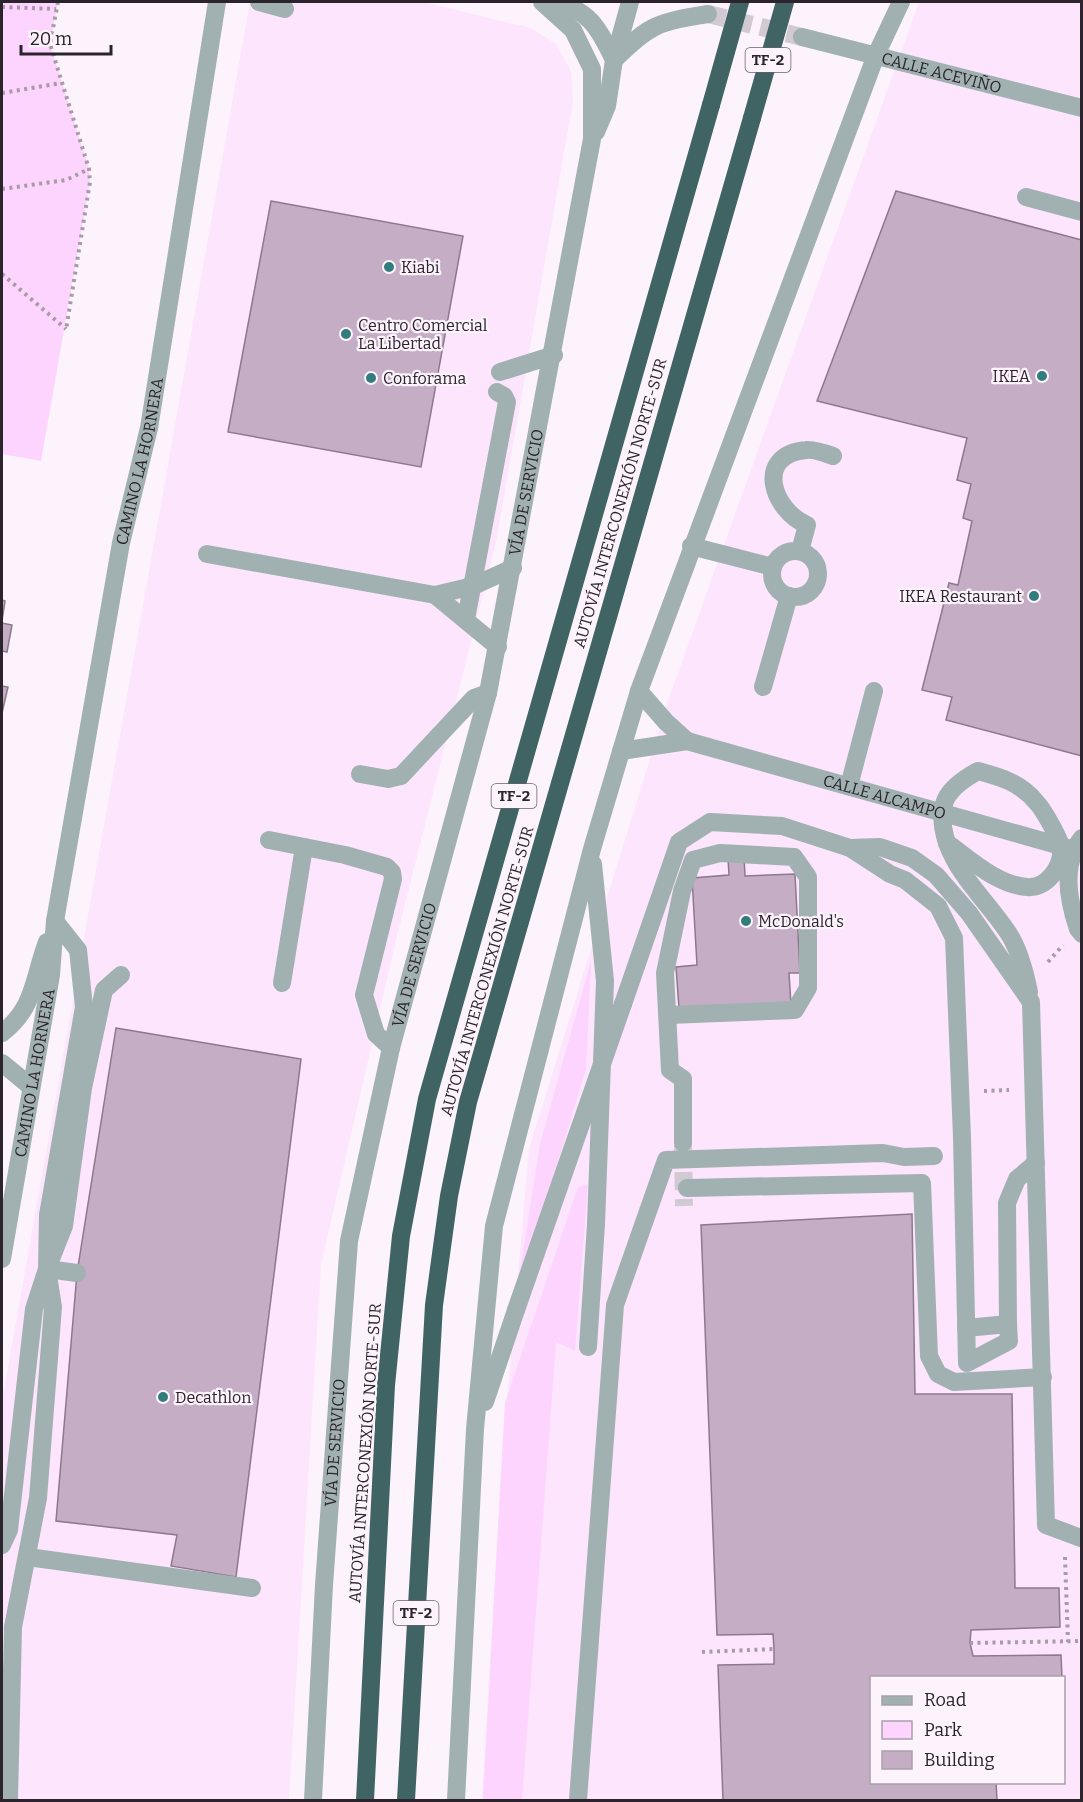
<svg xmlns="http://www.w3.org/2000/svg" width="1083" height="1802" viewBox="0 0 1083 1802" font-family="Bitter,serif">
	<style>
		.built { fill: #fce5fd; fill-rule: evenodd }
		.green { fill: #fcd4fe }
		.building { fill: #c5aec5; stroke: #8d798e; stroke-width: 1.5 }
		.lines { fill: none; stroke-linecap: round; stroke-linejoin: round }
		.minor-tunnel { stroke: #d2cad3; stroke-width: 18; stroke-dasharray: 18 9; stroke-linecap: butt }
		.path { stroke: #a59ca5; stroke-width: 4; stroke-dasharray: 3 4.5; stroke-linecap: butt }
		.minor { stroke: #a1b1b1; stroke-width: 18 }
		.highway { stroke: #406364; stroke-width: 18 }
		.minor-bridge { stroke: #a1b1b1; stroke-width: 18 }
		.highway-bridge { stroke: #406364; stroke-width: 18 }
		.poi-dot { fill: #337c7d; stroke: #fcf3fc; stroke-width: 2 }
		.labels { text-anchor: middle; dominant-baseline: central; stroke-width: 4.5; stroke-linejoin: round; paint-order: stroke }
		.shield { fill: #fcf3fc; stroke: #6a626b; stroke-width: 1.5 }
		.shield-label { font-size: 15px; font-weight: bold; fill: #2c242d }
		.street-label { font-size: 16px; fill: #2c242d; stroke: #fcf3fc }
		.poi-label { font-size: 16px; fill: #2c242d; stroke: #fcf3fc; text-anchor: start }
	</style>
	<rect width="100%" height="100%" fill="#fcf3fc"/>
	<g class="built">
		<polygon points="250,2 424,2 531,28 556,44 571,71 573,101 496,542 395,944 321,1264 289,1800 2,1800 2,1401"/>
		<path d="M919,2H1081V1800H482L502,1457L529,1149L669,698ZM872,1678H1064V1782H872Z"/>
	</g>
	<g class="green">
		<polygon points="2,2 58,2 50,44 89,169 90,182 41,461 2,454"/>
		<polygon points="591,961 586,1069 515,1303 540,1144"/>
		<polygon points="588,1184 575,1351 556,1342 522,1800 483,1800 505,1403 578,1187"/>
	</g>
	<g class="building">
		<polygon points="896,191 1082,240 1082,756 946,720 952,697 922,690 949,583 958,585 972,521 963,518 971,484 957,480 967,438 817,401"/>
		<polygon points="271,201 463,236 421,467 228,432"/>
		<polygon points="2,600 5,601 2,621"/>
		<polygon points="2,623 12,625 7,652 2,651"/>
		<polygon points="2,686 8,687 2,713"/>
		<polygon points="744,857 745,876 795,874 800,973 789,973 791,1005 679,1008 676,967 697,965 692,878 729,875 728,858"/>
		<polygon points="116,1028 301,1059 236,1577 171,1566 177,1535 56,1521 77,1273"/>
		<polygon points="912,1214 915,1394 1012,1394 1015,1588 1059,1588 1060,1627 971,1630 970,1643 973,1656 1061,1655 1062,1678 872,1678 872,1782 996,1782 997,1800 723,1800 718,1665 774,1664 774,1649 773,1634 717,1635 701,1225"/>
	</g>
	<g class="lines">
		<g class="minor-tunnel">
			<polyline points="708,14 802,37"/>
			<polyline points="683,1145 684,1206"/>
		</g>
		<g class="path">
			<polyline points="58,2 50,44 89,169 90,182 66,330"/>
			<polyline points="2,7 56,9"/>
			<polyline points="2,93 61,83"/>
			<polyline points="2,189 66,180 89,169"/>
			<polyline points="2,274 66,329"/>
			<polyline points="1048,962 1063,945"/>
			<polyline points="984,1091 1009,1090"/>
			<polyline points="1065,1557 1068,1642"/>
			<polyline points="970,1643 1082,1641"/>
			<polyline points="702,1652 774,1649"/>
		</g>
		<g class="minor">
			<polyline points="259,2 285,9"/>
			<path d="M552,2C588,8 599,28 614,60C650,24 658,22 708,14"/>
			<path id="s1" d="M802,37L1082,108"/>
			<polyline points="596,132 607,106 614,60 630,2"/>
			<polyline points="1026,197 1082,212"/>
			<polyline points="500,372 554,355"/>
			<polyline points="691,546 773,567"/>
			<circle cx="795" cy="574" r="23"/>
			<path d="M800,551L807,525C772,510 754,455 806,450C814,449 825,453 833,456"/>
			<polyline points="207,554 435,595 473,586 513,568"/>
			<polyline points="435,595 498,647"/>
			<polyline points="466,619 507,402 504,396 497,392"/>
			<polyline points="763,687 789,596"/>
			<polyline points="639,691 666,722 687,741"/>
			<path id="s2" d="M621,751L687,741L1082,852"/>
			<path d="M978,771C1001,777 1021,783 1037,803C1043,809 1060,839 1061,847C1063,866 1047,889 1027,887C997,885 970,859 947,843C935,805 945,789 978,771Z"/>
			<polyline points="360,774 388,779 401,776 474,698 488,693"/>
			<polyline points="849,786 874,691"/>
			<path d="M1082,838C1061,864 1068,900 1078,929L1082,934"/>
			<polyline points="269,840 345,855 387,867 392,872 393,879 364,995 376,1034 391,1048"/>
			<path d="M947,843C960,878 986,900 1007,931C1019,948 1025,972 1029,992"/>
			<polyline points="850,848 890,874 905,880 938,906 954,938 962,1137 967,1363 1009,1341 1008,1324"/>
			<polyline points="282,983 304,847"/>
			<polyline points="623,1004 679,842 710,822 782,826 850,848 880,847 912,858 936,875 969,913 1031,1002 1046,1525 1081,1538"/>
			<polyline points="669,1015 795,1010 808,988 808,877 794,857 720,853 693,860 682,891 665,973 670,1070 683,1079 683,1143"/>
			<path d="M2,1033C35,1008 33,979 47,942"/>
			<polyline points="2,1063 30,1086"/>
			<polyline points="687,1188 922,1183 929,1356 938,1374 954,1382 1043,1377"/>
			<path id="s3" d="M2,1259L51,975L55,921L121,543L149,428L217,2"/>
			<polyline points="47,1269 77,1273"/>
			<polyline points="966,1328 1008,1324 1007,1203 1017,1179 1036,1163"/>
			<polyline points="588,1347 596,1224 605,981 593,864"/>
			<polyline points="485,1402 516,1310"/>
			<polyline points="2,1545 9,1530 34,1309 47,1269 48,1215 84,1007 78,950 55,921"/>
			<polyline points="28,1557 252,1588"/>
			<polyline points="9,1800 13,1627 38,1498 53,1307 47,1269 64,1226 83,1088 104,990 121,975"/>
			<path id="s4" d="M313,1800L324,1585L349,1241L391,1048L488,693L592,139V69L573,30L542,2"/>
			<polyline points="456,1800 475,1429 494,1226 592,849 639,691 876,55 901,2"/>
			<polyline points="578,1800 615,1305 666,1160 883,1153 904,1157 934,1156"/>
		</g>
		<g class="highway">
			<polyline points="365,1800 386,1385 401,1236 427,1099 711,105"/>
			<polyline points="406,1800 434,1305 449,1196 468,1102 752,118"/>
		</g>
		<polyline class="minor-bridge" points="516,1310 623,1004"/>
		<g class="highway-bridge">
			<polyline points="711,105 740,2"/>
			<polyline points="752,118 785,2"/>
		</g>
	</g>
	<g class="poi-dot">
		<circle cx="389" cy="267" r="6"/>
		<circle cx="346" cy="334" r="6"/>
		<circle cx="1042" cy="376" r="6"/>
		<circle cx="371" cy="378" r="6"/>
		<circle cx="1034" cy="596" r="6"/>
		<circle cx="746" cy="921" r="6"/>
		<circle cx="163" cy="1397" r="6"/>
	</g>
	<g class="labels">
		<g class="shield">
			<rect x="745.5" y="48" width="45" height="24" rx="4.5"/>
			<rect x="491.5" y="784" width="45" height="24" rx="4.5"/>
			<rect x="393.5" y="1601" width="45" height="24" rx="4.5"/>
		</g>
		<g class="shield-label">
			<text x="768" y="60">TF-2</text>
			<text x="514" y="796">TF-2</text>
			<text x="416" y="1613">TF-2</text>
		</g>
		<g class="street-label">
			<text stroke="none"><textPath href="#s1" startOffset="144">CALLE ACEVIÑO</textPath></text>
			<text stroke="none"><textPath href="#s3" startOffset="810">CAMINO LA HORNERA</textPath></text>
			<text stroke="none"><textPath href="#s4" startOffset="1330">VÍA DE SERVICIO</textPath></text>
			<text transform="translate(620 503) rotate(-74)">AUTOVÍA INTERCONEXIÓN NORTE-SUR</text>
			<text stroke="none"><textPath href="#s2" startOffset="272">CALLE ALCAMPO</textPath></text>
			<text stroke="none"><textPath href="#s4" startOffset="844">VÍA DE SERVICIO</textPath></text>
			<text transform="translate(487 971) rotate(-74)">AUTOVÍA INTERCONEXIÓN NORTE-SUR</text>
			<text stroke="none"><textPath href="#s3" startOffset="189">CAMINO LA HORNERA</textPath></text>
			<text stroke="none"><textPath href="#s4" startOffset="358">VÍA DE SERVICIO</textPath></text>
			<text transform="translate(365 1453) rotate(-86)">AUTOVÍA INTERCONEXIÓN NORTE-SUR</text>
		</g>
		<g class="poi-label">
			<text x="401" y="267">Kiabi</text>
			<text x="358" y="325">Centro Comercial<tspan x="358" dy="18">La Libertad</tspan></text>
			<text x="1030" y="376" text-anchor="end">IKEA</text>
			<text x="383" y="378">Conforama</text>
			<text x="1022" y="596" text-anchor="end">IKEA Restaurant</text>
			<text x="758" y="921">McDonald's</text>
			<text x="175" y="1397">Decathlon</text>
		</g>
	</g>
	<rect width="1083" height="1802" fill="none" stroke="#2c242d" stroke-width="6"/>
	<rect x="870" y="1676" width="195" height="108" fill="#fcf3fc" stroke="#a9a0a9" stroke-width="1.5"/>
	<rect x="882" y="1696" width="30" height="9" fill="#a1b1b1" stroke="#a9a0a9" stroke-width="1.5"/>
	<text x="924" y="1706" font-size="18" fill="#2c242d">Road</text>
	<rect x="882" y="1721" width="30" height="18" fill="#fcd4fe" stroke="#a9a0a9" stroke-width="1.5"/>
	<text x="924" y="1736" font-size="18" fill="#2c242d">Park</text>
	<rect x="882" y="1751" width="30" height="18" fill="#c5aec5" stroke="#a9a0a9" stroke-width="1.5"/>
	<text x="924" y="1766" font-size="18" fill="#2c242d">Building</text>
	<path d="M21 45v9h90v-9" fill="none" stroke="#2c242d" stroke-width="3"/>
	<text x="30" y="45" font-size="18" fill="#2c242d" stroke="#fcf3fc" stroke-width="4.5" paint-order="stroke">20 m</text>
</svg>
